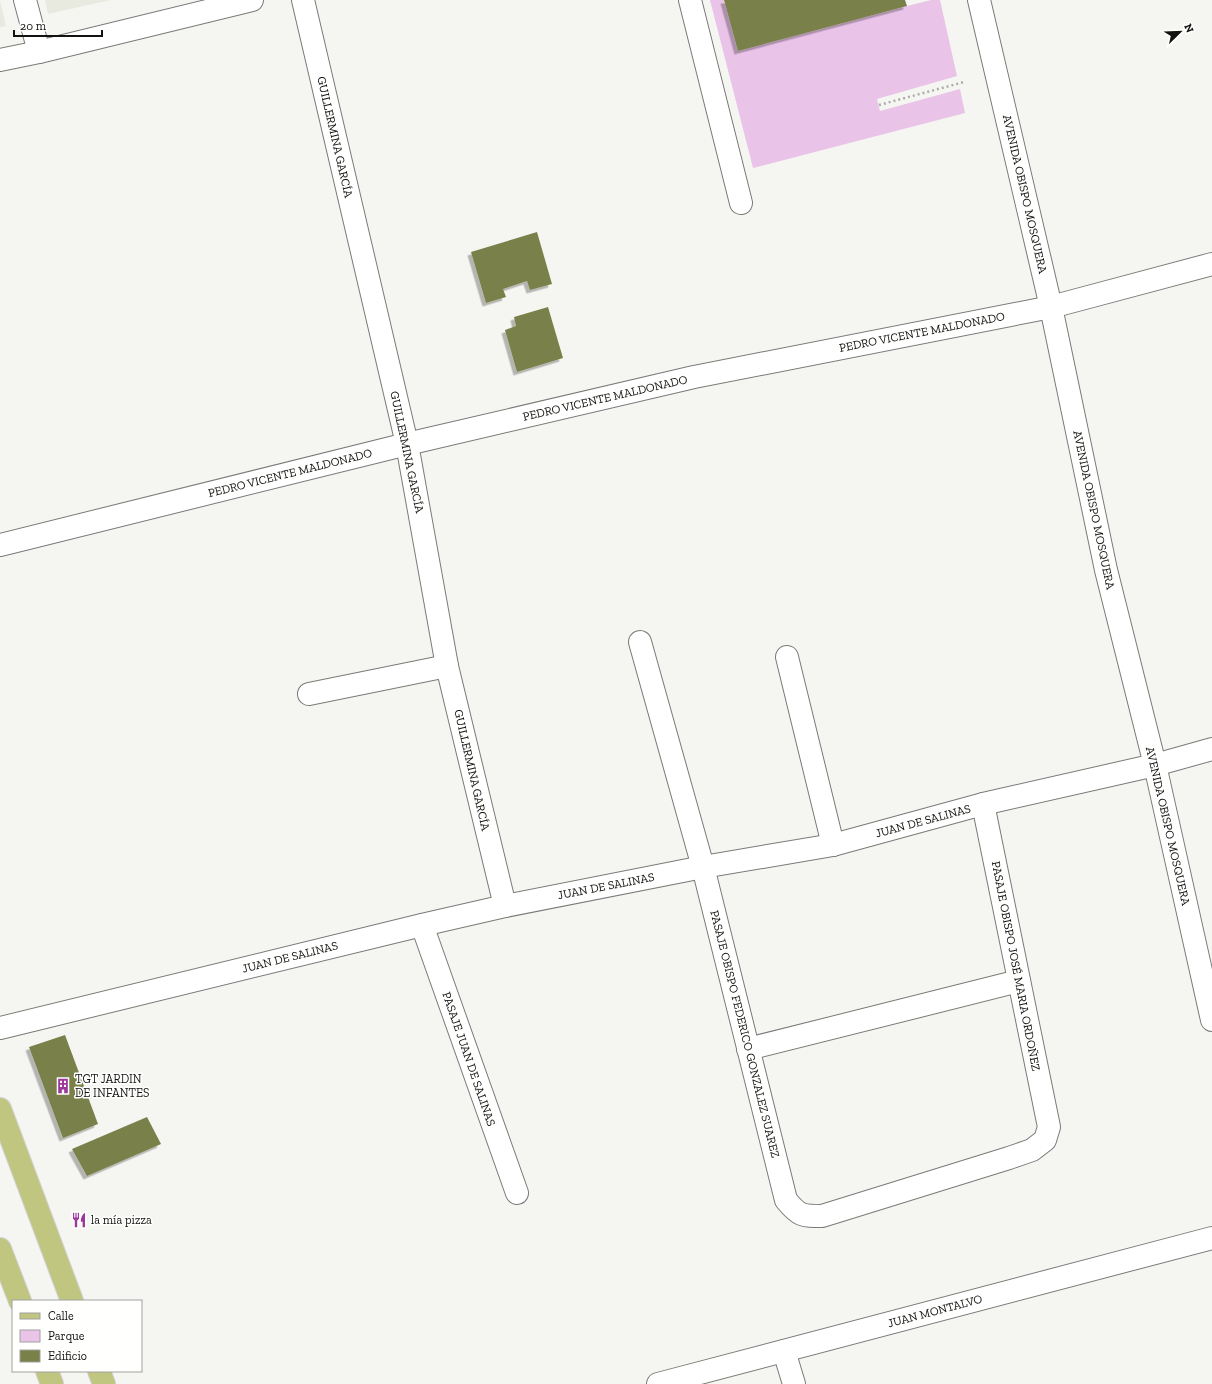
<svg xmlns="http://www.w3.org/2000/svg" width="1212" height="1384" viewBox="0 0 1212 1384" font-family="'Zilla Slab',serif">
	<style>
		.built { fill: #e8eadf }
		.green { fill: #eac3e8 }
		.building { fill: #798048; filter: url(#shadow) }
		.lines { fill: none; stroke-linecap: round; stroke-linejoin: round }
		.minor-casing { stroke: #7a7b78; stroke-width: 24 }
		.major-casing { stroke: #d0d0cf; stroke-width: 24 }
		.path { stroke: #acada9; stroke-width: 2.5; stroke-dasharray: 2 3; stroke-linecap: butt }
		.minor { stroke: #fff; stroke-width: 22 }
		.major { stroke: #c0c67f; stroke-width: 22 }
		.labels { text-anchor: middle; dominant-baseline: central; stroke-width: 3; stroke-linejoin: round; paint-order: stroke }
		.street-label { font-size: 12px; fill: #121311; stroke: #fffffe }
		.poi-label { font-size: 12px; fill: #121311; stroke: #fffffe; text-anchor: start }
	</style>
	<defs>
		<filter id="shadow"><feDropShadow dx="-3.5" dy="3.5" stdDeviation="0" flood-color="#0004"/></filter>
	</defs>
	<rect width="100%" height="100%" fill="#f5f6f2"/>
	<g class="built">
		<polygon points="0,0 6,26 0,27"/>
		<polygon points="45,0 111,0 48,14"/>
	</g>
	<polygon class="green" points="710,0 724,0 738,50 907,6 931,0 940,0 957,76 877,99 880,111 960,89 965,113 753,168"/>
	<g class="building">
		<polygon points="724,0 905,0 907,6 738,51"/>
		<polygon points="537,232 552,284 530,290 527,281 503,289 506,297 486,303 471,252"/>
		<polygon points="548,307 563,358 517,372 505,330 516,326 514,317"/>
		<polygon points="65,1035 98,1124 63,1138 29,1047"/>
		<polygon points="147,1117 161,1144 87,1176 72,1149"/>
	</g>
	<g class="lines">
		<g class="minor-casing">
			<g id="minor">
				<polyline points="25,0 39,52"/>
				<polyline points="303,0 407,444 447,666 505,906"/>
				<polyline points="690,0 741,203"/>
				<polyline points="979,0 1051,307 1106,570 1155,765 1212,1020"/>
				<polyline points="0,60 39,52 252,0"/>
				<polyline points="0,545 407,444 694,377 1051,307 1212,264"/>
				<path d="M640,642L703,867L786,1200C799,1216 802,1216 822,1216L1009,1158L1032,1150L1045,1140L1049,1127L983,804"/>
				<polyline points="787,657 833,845"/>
				<polyline points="309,694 447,666"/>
				<polyline points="422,925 517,1193"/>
				<polyline points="0,1028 422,925 505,906 703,867 833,845 983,804 1155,765 1212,749"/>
				<polyline points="748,1049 1019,981"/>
				<polyline points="784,1351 794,1384"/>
				<polyline points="658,1384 1212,1238"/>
			</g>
		</g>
		<g class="major-casing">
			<g id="major">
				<polyline points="0,1109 72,1301"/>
				<polyline points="0,1249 20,1301"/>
				<polyline points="47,1371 52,1384"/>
				<polyline points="99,1371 104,1384"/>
			</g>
		</g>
		<polyline class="path" points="879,105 964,82"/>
		<use href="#minor" class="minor"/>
		<use href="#major" class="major"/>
	</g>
	<defs>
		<g id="building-bare" transform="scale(1.2)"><path d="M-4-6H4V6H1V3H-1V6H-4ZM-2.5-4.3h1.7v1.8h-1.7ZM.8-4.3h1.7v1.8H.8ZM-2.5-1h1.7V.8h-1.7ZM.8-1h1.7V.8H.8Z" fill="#9c379c" stroke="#fffffe" stroke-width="2.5" paint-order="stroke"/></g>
		<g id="restaurant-bare" transform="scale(1.2)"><path d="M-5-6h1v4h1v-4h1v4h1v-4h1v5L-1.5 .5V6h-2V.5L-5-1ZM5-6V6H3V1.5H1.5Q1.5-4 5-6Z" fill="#9c379c" stroke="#fffffe" stroke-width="2.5" paint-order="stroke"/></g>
	</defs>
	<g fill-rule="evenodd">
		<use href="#building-bare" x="63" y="1086"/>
		<use href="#restaurant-bare" x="79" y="1220"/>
	</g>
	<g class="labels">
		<g class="street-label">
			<text transform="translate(335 137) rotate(77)">GUILLERMINA GARCÍA</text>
			<text transform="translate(1025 194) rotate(77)">AVENIDA OBISPO MOSQUERA</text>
			<text transform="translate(922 332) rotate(-11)">PEDRO VICENTE MALDONADO</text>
			<text transform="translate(605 398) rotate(-13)">PEDRO VICENTE MALDONADO</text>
			<text transform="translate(407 452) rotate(78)">GUILLERMINA GARCÍA</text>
			<text transform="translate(290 473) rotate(-14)">PEDRO VICENTE MALDONADO</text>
			<text transform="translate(1094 510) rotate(78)">AVENIDA OBISPO MOSQUERA</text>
			<text transform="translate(472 770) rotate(77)">GUILLERMINA GARCÍA</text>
			<text transform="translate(923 821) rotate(-15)">JUAN DE SALINAS</text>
			<text transform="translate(1168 826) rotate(77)">AVENIDA OBISPO MOSQUERA</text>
			<text transform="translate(606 886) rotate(-11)">JUAN DE SALINAS</text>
			<text transform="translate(290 957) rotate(-14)">JUAN DE SALINAS</text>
			<text transform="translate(1016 966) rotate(79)">PASAJE OBISPO JOSÉ MARIA ORDOÑEZ</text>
			<text transform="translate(745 1034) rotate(76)">PASAJE OBISPO FEDERICO GONZALEZ SUAREZ</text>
			<text transform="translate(469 1059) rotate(71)">PASAJE JUAN DE SALINAS</text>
			<text transform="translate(935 1311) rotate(-15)">JUAN MONTALVO</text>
		</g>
		<g class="poi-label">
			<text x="75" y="1079">TGT JARDIN<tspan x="75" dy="14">DE INFANTES</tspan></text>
			<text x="91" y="1220">la mía pizza</text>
		</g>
	</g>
	<rect x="12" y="1300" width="130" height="72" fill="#fffffe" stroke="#a0a19f"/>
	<rect x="20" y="1313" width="20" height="6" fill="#c0c67f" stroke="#a0a19f"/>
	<text x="48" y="1320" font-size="12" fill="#121311">Calle</text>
	<rect x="20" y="1330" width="20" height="12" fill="#eac3e8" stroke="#a0a19f"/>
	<text x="48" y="1340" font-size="12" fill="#121311">Parque</text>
	<rect x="20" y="1350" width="20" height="12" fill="#798048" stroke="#a0a19f"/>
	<text x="48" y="1360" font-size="12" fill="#121311">Edificio</text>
	<g transform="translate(1180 32) rotate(67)" stroke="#fffffe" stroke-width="3" paint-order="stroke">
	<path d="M0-3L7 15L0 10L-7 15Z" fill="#121311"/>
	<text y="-6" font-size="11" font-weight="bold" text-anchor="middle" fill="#121311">N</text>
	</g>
	<path d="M14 30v6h88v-6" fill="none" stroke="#121311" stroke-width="2"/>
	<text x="20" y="30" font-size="12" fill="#121311" stroke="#fffffe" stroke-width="3" paint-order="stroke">20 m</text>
</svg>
